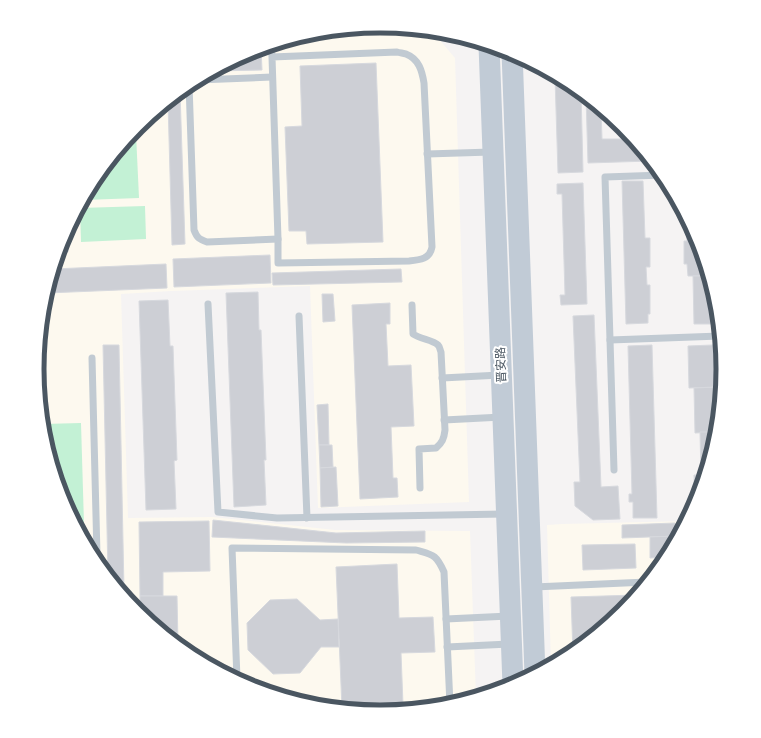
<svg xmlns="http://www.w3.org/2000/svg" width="761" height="738" viewBox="0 0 761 738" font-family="'Space Grotesk','Noto Sans SC',sans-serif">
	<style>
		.commercial { fill: #fdf9ef }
		.green { fill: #c3f1d5 }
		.building { fill: #cdcfd5; stroke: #d7d9de }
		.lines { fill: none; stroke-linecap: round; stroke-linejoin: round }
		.service { stroke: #c1cad2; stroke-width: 7 }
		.secondary { stroke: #c1cbd6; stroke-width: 21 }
		.labels { text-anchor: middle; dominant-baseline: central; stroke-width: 4; stroke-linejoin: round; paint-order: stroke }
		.street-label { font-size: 12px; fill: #4a5661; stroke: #fff }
		.rim { fill: none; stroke: #4a5661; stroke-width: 5 }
	</style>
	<rect width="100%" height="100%" fill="#f5f3f3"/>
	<g class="commercial">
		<polygon points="381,26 432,31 455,58 469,502 318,508 310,286 171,291 121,294 128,518 213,517 335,530 470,531 476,697 447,705 380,712 313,705 249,686 190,654 138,611 95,559 64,500 44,436 38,369 44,302 64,238 95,178 138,126 190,84 249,52 314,33"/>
		<polygon points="686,521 666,560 623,612 571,654 551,665 547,525 562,524"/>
	</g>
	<g class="green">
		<polygon points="132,134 136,134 139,198 84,200 95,178"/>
		<polygon points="145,206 146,239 81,242 80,208"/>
		<polygon points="81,423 84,524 81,529 79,530 64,500 44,436 43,424"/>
	</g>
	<g class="building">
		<polygon points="261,48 262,70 214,71 249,52"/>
		<polygon points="376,63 383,242 307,244 306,231 289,231 285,127 302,126 300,66"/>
		<polygon points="555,77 558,77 571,84 581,92 583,172 558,173"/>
		<polygon points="180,92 185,244 172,245 168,102"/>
		<polygon points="586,96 601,109 602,139 622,139 622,129 625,129 651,160 649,161 588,163"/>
		<polygon points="622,181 643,181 645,238 650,238 650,267 646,267 647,285 650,285 650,314 648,314 648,323 626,324"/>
		<polygon points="583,183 587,304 561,305 560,295 565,295 562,194 557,194 557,184"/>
		<polygon points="686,216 693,230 686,230"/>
		<polygon points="686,230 693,230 697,238 709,276 688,276 687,264 684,264 684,241 687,241"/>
		<polygon points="67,231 68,252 59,252 64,238"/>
		<polygon points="270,255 271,283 174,287 173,259"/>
		<polygon points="166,264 167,288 47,293 54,269"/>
		<polygon points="401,269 402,282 273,285 272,273"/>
		<polygon points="693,276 709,276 715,295 716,324 694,324"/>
		<polygon points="258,292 259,330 261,330 266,460 264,460 266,505 234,507 226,293"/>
		<polygon points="322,294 333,294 335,321 323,322"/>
		<polygon points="168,300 170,346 173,346 177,460 174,461 176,509 146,510 139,301"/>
		<polygon points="390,303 390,324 386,324 388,366 411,365 414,426 391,427 393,478 397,478 398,497 360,499 352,305"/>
		<polygon points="594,315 601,487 618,486 620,519 593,520 575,506 574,482 580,482 573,316"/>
		<polygon points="103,345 119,345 124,590 120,590 108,575"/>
		<polygon points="652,345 657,518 633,518 633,502 629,502 629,494 632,494 628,346"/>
		<polygon points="713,345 715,387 689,388 688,346"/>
		<polygon points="720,387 720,400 717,432 695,433 694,388"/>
		<polygon points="328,404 329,445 319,445 317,405"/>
		<polygon points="700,432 717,432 717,436 705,475 701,475"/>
		<polygon points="319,445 332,445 333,467 320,468"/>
		<polygon points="336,467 338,506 321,507 320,468"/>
		<polygon points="694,475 705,475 697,500 695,505"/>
		<polygon points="213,520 336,533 425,531 425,542 346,543 212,537"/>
		<polygon points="209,521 210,571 163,572 163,596 140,596 139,522"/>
		<polygon points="675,523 676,536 622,538 622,525"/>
		<polygon points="676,536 676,540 667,557 650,558 650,537"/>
		<polygon points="635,544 636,568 583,570 582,545"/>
		<polygon points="397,564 399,618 433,617 435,652 401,653 403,705 342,708 336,567"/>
		<polygon points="636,595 623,612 573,653 571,597"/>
		<polygon points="140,596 177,596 178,644 140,613"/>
		<polygon points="297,599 320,620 338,619 339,647 321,647 300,673 273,674 248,650 247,623 270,600"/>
	</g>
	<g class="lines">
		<g class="service">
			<path d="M271,45L272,57L278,239V263L409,261C420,260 430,259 432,247L424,83C422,71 419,59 406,54C404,53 400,53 397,52L272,57"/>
			<polyline points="198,80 272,77"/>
			<path d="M190,84H189L194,230C197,238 199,239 207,242L278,239"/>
			<polyline points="139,126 139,130"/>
			<polyline points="427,154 491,152"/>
			<polyline points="208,304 218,512 277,518 504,514"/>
			<path d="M412,305L413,334C420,339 433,340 438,345C440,347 440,350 441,352L445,430C444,439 442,443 436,448L419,449L420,488"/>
			<polyline points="299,316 307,518"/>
			<polyline points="610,340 720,336"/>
			<polyline points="92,358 97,555 93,556"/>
			<polyline points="442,378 500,375"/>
			<polyline points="444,420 502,417"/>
			<polyline points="614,470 605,177 663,175"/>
			<polyline points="534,587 647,582"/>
			<polyline points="446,619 509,616"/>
			<polyline points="447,647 509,644"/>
			<path d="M237,679L232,548L416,550C433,555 436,554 444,572L450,705"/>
		</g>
		<g class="secondary">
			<polyline points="489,45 513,685"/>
			<polyline points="512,52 535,674"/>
		</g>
	</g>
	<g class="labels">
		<g class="street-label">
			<text transform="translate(501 365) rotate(-92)">晋安路</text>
		</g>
	</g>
	<path d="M0 0H761V738H0ZM44 369a336 336 0 1 1 672 0a336 336 0 1 1-672 0Z" fill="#fff" fill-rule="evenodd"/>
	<path class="rim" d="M44 369a336 336 0 1 1 672 0a336 336 0 1 1-672 0Z"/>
</svg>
